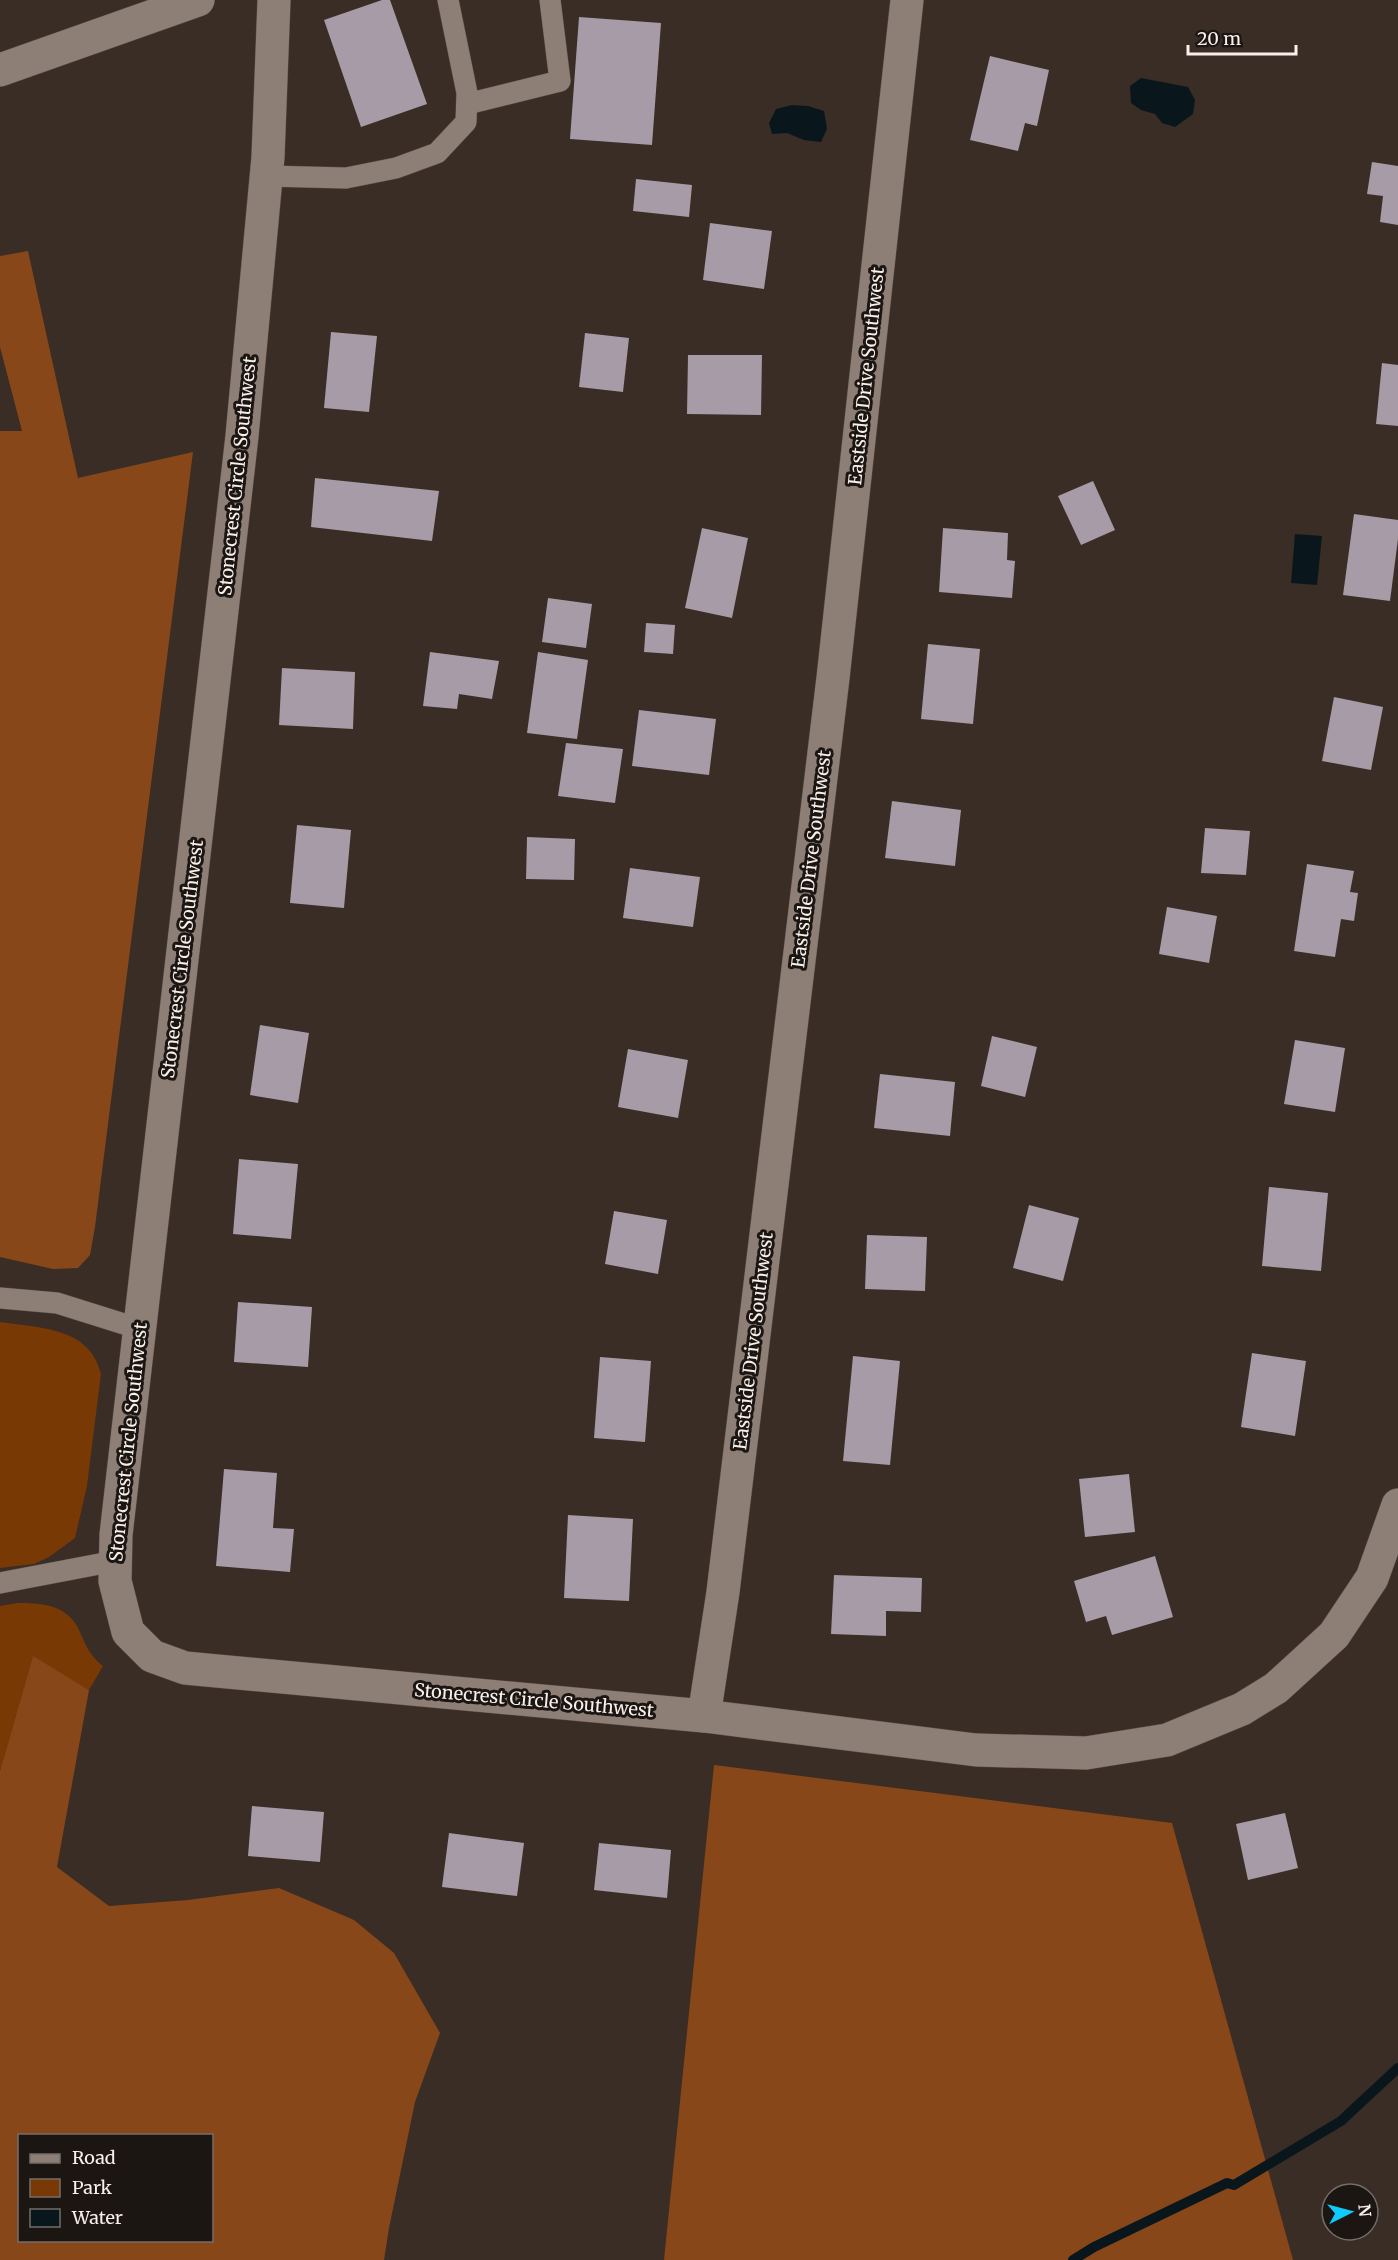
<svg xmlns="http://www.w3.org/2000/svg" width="1398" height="2260" viewBox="0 0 1398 2260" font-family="Merriweather,serif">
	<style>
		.green { fill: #783905 }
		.forest { fill: #884719; fill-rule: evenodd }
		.water { fill: #09171c }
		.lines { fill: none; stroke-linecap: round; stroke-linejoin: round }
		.stream { stroke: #09171c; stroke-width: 10 }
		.building { fill: #a79ba7 }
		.lane-casing { stroke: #544a43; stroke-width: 22 }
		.street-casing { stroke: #544a43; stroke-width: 34 }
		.secondary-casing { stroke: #544a43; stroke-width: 34 }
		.lane { stroke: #8d7e76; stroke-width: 21 }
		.street { stroke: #8d7e76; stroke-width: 33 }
		.secondary { stroke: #8d7e76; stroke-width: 33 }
		.labels { text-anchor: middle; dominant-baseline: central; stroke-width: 6; stroke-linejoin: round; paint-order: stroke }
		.street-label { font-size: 18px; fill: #f9f0eb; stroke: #1c1613 }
	</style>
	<rect width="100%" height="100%" fill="#392d25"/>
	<g class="green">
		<path d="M0,1322C40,1328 90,1327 101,1374L87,1486L75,1538L49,1557L34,1564L0,1568Z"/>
		<path d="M17,1603C40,1603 64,1604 77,1626C85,1642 88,1655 103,1666L89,1690L33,1657L0,1771V1606Z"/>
	</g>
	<g class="forest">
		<polygon points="28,251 78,478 193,452 95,1227 90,1255 78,1268 53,1269 0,1257 0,431 22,431 0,347 0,256"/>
		<path d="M33,1656L89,1690L57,1867L109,1906L188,1900L279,1888L354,1920L394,1953L440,2033L415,2102L389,2228L384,2260H0V1771ZM20,2136H212V2240H20Z"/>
		<polygon points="714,1765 1172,1823 1293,2260 664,2260"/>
	</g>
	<g class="water">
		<polygon points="1141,78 1188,87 1195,100 1193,114 1175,127 1162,123 1155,114 1141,110 1131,103 1130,86"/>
		<polygon points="792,105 808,106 824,111 827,129 821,142 804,140 787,133 772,134 769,123 776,109"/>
		<polygon points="1295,534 1322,536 1317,585 1291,583"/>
	</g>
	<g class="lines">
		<polyline class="stream" points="1073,2260 1094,2247 1227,2183 1234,2185 1341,2121 1398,2068"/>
	</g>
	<g class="building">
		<polygon points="382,0 390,0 427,104 361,127 324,20"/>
		<polygon points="579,17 661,23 652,145 570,139"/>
		<polygon points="990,56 1049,70 1037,126 1025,123 1018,151 970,140"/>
		<polygon points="1372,162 1398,166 1398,225 1380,222 1383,196 1367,194"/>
		<polygon points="636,179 692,185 689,217 633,211"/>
		<polygon points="710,223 772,231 764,289 703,280"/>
		<polygon points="331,332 377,336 369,412 324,408"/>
		<polygon points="585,333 629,338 623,392 579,387"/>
		<polygon points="688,355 762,355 761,415 687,414"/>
		<polygon points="1382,363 1398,365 1398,426 1376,424"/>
		<polygon points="315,478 439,491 432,541 311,527"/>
		<polygon points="1093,481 1115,530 1081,545 1058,496"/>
		<polygon points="1354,514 1398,520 1398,539 1390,601 1343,595"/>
		<polygon points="702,528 748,538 732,618 685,608"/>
		<polygon points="943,528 1008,533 1007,560 1015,561 1012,598 939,592"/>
		<polygon points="548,598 592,604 586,648 542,642"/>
		<polygon points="646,623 675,625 673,654 644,652"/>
		<polygon points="928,644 980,649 973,724 921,719"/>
		<polygon points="430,652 499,661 492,699 459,694 457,709 423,706"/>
		<polygon points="538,652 588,660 577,739 527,733"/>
		<polygon points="282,668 355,672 353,729 279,725"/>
		<polygon points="1334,697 1383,707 1371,770 1322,761"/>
		<polygon points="639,710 716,719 709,775 632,766"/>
		<polygon points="566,743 623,749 615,803 558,796"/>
		<polygon points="892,801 961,810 955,866 885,858"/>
		<polygon points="297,825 351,830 344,908 290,903"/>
		<polygon points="1205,828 1250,831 1246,875 1201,873"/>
		<polygon points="527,837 575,839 574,880 526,879"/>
		<polygon points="1307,864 1354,871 1350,892 1358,893 1354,921 1341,919 1335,957 1294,951"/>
		<polygon points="630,868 700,877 693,927 623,918"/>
		<polygon points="1167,907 1217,916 1209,963 1159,954"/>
		<polygon points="260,1025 309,1033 298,1103 250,1095"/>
		<polygon points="992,1036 1037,1047 1025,1097 981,1086"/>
		<polygon points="1295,1040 1345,1048 1335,1112 1284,1104"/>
		<polygon points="628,1049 688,1060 678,1118 618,1107"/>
		<polygon points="880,1074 955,1082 950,1136 874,1128"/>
		<polygon points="239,1159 298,1164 291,1239 233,1234"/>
		<polygon points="1269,1187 1328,1193 1321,1271 1262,1266"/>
		<polygon points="1029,1205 1079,1218 1063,1281 1013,1268"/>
		<polygon points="614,1211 667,1220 658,1274 605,1264"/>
		<polygon points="867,1235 927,1237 925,1291 865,1289"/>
		<polygon points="238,1302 312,1307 308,1367 234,1362"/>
		<polygon points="1252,1353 1306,1361 1295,1436 1241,1427"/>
		<polygon points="853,1356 900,1361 890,1465 843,1461"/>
		<polygon points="600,1357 651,1361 645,1442 594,1438"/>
		<polygon points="224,1469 277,1473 273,1528 294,1529 290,1572 216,1566"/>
		<polygon points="1129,1474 1135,1532 1085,1537 1079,1479"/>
		<polygon points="568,1515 633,1519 629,1601 564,1598"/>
		<polygon points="1155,1556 1173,1617 1112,1635 1106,1616 1086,1622 1074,1581"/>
		<polygon points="834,1575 922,1578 921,1612 886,1611 886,1636 831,1634"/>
		<polygon points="252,1806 324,1812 320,1862 248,1856"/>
		<polygon points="1285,1813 1298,1868 1248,1880 1236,1824"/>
		<polygon points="449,1833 524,1843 517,1896 442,1887"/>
		<polygon points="599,1843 671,1850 667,1898 594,1890"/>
	</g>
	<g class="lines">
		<g class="lane-casing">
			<g id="lane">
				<polyline points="467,104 560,81 550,0"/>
				<polyline points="267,176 346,178 396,168 437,153 466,122 467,93 448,0"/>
				<polyline points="0,1298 57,1303 140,1329"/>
				<polyline points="0,1583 115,1561"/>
			</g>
		</g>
		<g class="street-casing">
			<g id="street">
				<polyline points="274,0 268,157 242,436 116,1535 115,1581 128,1632 152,1656 185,1668 704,1716 976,1750 1086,1753 1167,1740 1242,1709 1276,1688 1334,1635 1372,1578 1398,1505"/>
				<polyline points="704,1716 723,1592 833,678 907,0"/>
			</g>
		</g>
		<g class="secondary-casing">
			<polyline id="secondary" points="0,70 198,0"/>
		</g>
		<use href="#lane" class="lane"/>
		<use href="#street" class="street"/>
		<use href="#secondary" class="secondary"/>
	</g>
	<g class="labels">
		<g class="street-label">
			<text transform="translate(866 376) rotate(-84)">Eastside Drive Southwest</text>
			<text transform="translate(237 476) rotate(-84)">Stonecrest Circle Southwest</text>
			<text transform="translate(811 859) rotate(-83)">Eastside Drive Southwest</text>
			<text transform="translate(182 959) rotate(-83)">Stonecrest Circle Southwest</text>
			<text transform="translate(753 1341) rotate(-83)">Eastside Drive Southwest</text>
			<text transform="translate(128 1442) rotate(-84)">Stonecrest Circle Southwest</text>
			<text transform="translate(534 1700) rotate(5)">Stonecrest Circle Southwest</text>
		</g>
	</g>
	<rect x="18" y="2134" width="195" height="108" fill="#1c1613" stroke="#746d69" stroke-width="1.5"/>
	<rect x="30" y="2154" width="30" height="9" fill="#8d7e76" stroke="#746d69" stroke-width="1.5"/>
	<text x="72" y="2164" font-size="18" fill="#f9f0eb">Road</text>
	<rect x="30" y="2179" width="30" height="18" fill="#783905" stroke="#746d69" stroke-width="1.5"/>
	<text x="72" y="2194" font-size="18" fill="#f9f0eb">Park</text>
	<rect x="30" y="2209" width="30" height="18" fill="#09171c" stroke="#746d69" stroke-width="1.5"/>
	<text x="72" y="2224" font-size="18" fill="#f9f0eb">Water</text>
	<g transform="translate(1350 2212) rotate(84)"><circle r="28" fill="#1c1613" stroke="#746d69" stroke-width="1.5"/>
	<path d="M0-4.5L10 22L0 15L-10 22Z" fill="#0fcafa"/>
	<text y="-9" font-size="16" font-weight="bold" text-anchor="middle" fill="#f9f0eb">N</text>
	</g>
	<path d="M1188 45v9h108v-9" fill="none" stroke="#f9f0eb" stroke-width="3"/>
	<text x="1197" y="45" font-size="18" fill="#f9f0eb" stroke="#1c1613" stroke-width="4.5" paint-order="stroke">20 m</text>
</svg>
